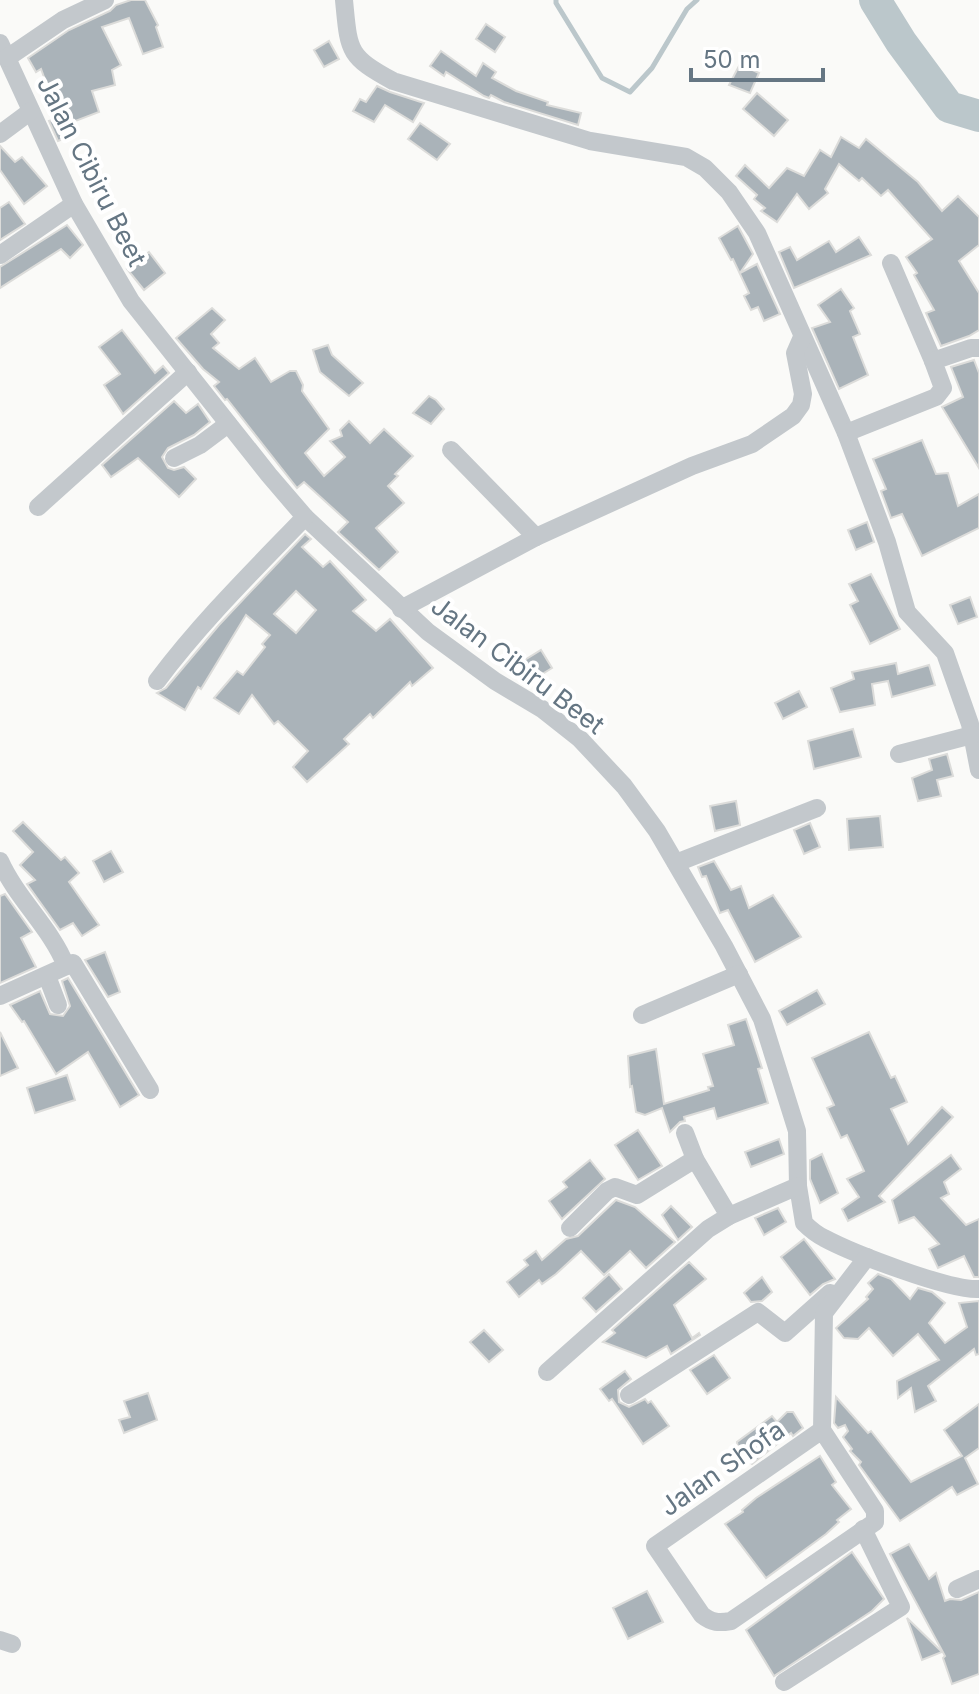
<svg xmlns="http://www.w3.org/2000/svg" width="979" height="1694" viewBox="0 0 979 1694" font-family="Inter,sans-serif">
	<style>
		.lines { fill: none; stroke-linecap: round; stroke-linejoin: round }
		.stream { stroke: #bbc7cb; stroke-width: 5 }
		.river { stroke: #bbc7cb; stroke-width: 32 }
		.building { fill: #aab3b9; stroke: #dcdcda; stroke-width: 2; fill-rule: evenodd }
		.street { stroke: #c3c8cc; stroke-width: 18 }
		.labels { text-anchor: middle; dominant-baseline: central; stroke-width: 8; stroke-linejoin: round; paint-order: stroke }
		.street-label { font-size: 26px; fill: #657683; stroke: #fff }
	</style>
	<rect width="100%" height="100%" fill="#fafaf8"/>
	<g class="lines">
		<polyline class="stream" points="556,0 556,3 602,78 630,92 652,68 687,9 697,0"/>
		<polyline class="river" points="875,0 901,42 949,107 979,116"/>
	</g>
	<g class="building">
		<polygon points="131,0 145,0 158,25 156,27 163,47 143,54 129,18 102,27 121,65 112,70 115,85 92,91 99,112 62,126 66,138 58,141 49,121 59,118 41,69 36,72 28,58 69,30 110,11 116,5"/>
		<polygon points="486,24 505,37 495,52 476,39"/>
		<polygon points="329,41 339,59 324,67 314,50"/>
		<polygon points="441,51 476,76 483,63 496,72 492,78 516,91 548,102 547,105 581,113 578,125 504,102 491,95 489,98 484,96 446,72 444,76 430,66"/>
		<polygon points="740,64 759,73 750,93 729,85"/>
		<polygon points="377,86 390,92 424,103 413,122 385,105 374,122 353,111 360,99 366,102"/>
		<polygon points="757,93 788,120 774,136 743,109"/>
		<polygon points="420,123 450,144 437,160 408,139"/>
		<polygon points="841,137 859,148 866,139 918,182 942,211 958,196 979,217 979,245 959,261 979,293 979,330 969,336 941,346 926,313 934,310 914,275 917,273 906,257 932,239 888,190 881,196 862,178 859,181 839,164 825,189 828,193 809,209 797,194 777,222 761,211 765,208 754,199 757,195 736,176 745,165 769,188 787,168 804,176 820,150 831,157"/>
		<polygon points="0,146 15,162 22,157 47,186 24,204 0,170"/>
		<polygon points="9,202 25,224 0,240 0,208"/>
		<polygon points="67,225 83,245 70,258 61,249 0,288 0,267"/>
		<polygon points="738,226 753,254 740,273 757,264 780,314 764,321 758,307 751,310 744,296 749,293 733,259 731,260 719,238"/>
		<polygon points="859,237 871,255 794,288 779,252 790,247 797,260 829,241 836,252"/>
		<polygon points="149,252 165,273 144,290 127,269"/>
		<polygon points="841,289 854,308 850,311 860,334 853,337 868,375 839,389 812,328 830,322 818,305"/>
		<polygon points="212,308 225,320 211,334 219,343 213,348 239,369 255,358 271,382 290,371 296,371 303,385 302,391 329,429 305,453 324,476 345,457 330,441 342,436 340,430 349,421 370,443 384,429 413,456 395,474 398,476 388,486 404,503 376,528 398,552 379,570 338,532 348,522 304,482 297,488 227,399 225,400 214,386 219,382 203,369 176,338"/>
		<polygon points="122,330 155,373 163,366 169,373 123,414 104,385 120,374 99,347"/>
		<polygon points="328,345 332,355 363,383 349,396 320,372 313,350"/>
		<polygon points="974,360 979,373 979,468 942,407 963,397 951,367"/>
		<polygon points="429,396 436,400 444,409 431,424 413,413"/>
		<polygon points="174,401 186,413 198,404 210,422 194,435 168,448 162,457 168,468 174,470 184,467 196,479 179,497 138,458 111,477 102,465"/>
		<polygon points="922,440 936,474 948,473 958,506 979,494 979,528 922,556 902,514 891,518 881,491 886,489 873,459"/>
		<polygon points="867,522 874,542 856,550 848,530"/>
		<path d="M305,534L311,539L302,547L323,567L330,561L366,600L353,611L376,631L390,619L433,668L412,686L410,682L373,718L370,714L344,739L349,744L307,782L293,767L308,751L278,721L274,724L252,695L239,714L214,698L237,671L243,675L265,647L262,644L270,635L246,615L201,689L198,687L185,710L157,693L166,688L219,625ZM296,591L316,610L296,633L274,614Z"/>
		<polygon points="871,574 900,629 870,644 850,605 858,601 849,584"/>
		<polygon points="970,597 977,617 958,624 950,605"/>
		<polygon points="541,650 552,668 526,684 515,666"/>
		<polygon points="896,663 898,674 929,665 935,685 892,697 888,681 872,684 875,705 840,712 831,688 854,679 852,672"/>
		<polygon points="799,691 807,707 783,719 775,703"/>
		<polygon points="853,729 861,757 814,769 808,741"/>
		<polygon points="947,754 953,776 937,780 941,796 918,801 912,778 932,770 929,759"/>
		<polygon points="736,801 740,825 715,831 710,806"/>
		<polygon points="880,816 883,847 849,850 847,819"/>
		<polygon points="23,822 61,860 65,857 79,873 69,882 99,925 82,936 73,923 60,930 27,884 35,880 20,865 33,852 13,831"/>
		<polygon points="810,823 820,847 804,854 794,830"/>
		<polygon points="111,851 123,872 104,882 93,861"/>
		<polygon points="714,861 731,890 741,886 749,908 773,895 801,937 755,962 728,910 720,913 706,876 702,877 698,867"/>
		<polygon points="5,894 32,932 21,938 36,967 0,983 0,896"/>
		<polygon points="105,952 120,992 108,997 85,960"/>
		<polygon points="68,978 139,1095 120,1107 88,1052 56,1074 24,1021 22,1022 10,1005 40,991 50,1014 63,1016 70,1006 62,981"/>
		<polygon points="817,990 825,1004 787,1025 779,1011"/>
		<polygon points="746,1019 762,1068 758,1069 768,1103 717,1119 714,1108 684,1117 685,1121 680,1122 670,1132 662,1108 645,1115 636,1112 632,1086 630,1087 628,1056 656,1049 664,1104 709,1090 708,1087 713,1086 703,1054 734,1045 728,1025"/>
		<polygon points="0,1032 18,1068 0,1076"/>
		<polygon points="869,1032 891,1078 895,1076 907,1102 891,1109 908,1144 942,1107 953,1117 879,1196 885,1202 848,1221 842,1209 859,1197 847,1179 864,1171 847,1135 841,1138 827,1108 834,1105 812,1058"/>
		<polygon points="67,1075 75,1100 35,1113 27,1088"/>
		<polygon points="638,1130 662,1166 638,1180 615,1145"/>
		<polygon points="779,1139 784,1154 751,1167 745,1152"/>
		<polygon points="822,1154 838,1193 820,1203 810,1179 810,1160"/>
		<polygon points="951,1155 961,1169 944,1182 949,1194 941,1198 966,1225 979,1219 979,1277 974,1277 964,1256 938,1268 929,1249 939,1244 914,1217 899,1223 892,1200"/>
		<polygon points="590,1160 605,1179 562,1219 549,1201 567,1187 563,1182"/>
		<polygon points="616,1200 635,1207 675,1242 646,1268 630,1251 604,1275 581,1251 556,1274 542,1284 539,1280 519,1297 507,1282 528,1265 524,1260 536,1251 542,1260 566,1239 578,1236"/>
		<polygon points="671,1206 692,1227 678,1240 662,1215"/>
		<polygon points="778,1208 786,1222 764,1235 755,1218"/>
		<polygon points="804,1239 835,1279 823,1284 810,1295 781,1257"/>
		<polygon points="689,1262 706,1279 674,1305 692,1338 699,1333 700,1335 671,1354 667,1346 646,1358 603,1342 615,1333 612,1330"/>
		<polygon points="609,1274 622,1289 596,1312 583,1298"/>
		<polygon points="878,1274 891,1279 910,1299 918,1288 932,1292 945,1303 929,1323 945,1343 967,1327 959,1303 979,1301 979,1354 976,1355 974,1349 928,1386 936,1401 915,1412 911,1388 898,1398 897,1381 939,1360 918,1334 893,1356 869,1328 858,1339 844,1338 836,1328 868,1299 866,1297 873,1289 868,1283"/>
		<polygon points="762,1277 772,1292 762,1301 751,1302 744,1293"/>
		<polygon points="484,1330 503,1350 489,1362 470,1342"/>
		<polygon points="714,1355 730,1378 707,1394 690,1370"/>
		<polygon points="625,1371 631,1379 618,1390 619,1402 629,1407 645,1399 648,1403 651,1401 669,1426 643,1444 612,1399 609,1401 600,1389"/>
		<polygon points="148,1393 157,1420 124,1433 119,1420 130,1417 124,1401"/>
		<polygon points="836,1397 868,1433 871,1431 911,1482 962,1456 944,1430 979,1404 979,1448 965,1458 978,1484 957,1495 952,1487 900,1521 859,1465 861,1462 850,1451 852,1449 843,1437 848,1431 845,1425 838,1428 834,1423"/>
		<polygon points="787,1412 793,1412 803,1428 793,1436 791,1433 752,1464 739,1454 737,1442 772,1416 777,1422"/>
		<polygon points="820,1456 836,1482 832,1485 851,1509 837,1520 839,1522 826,1534 766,1578 725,1524 743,1512 742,1510 756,1498"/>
		<polygon points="909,1544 929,1579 936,1573 945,1601 950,1599 961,1600 979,1592 979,1674 952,1684 943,1658 945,1656 890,1554"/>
		<polygon points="852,1552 884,1599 872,1611 774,1676 746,1630"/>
		<polygon points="647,1591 663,1622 628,1639 613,1608"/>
		<polygon points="907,1618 942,1652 922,1660"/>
	</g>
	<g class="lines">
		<g class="street">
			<path d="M344,0C349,51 347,56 393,81L590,141L686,157L705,168L729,192L757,233L846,433L887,542L907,612L945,653L970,724L979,770"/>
			<path d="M0,43L74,204L131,301L269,475L305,517L428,632L495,681L542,709L580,739L624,786L657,831L724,946L762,1019L797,1131L798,1186L804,1223C810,1229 816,1234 824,1238C852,1253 950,1291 979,1289"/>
			<polyline points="7,58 63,20 105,0"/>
			<polyline points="0,134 31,111"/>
			<polyline points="0,255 74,204"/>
			<polyline points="891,263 933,361"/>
			<polyline points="846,433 936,397 943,388 933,361 971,348 979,348"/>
			<polyline points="451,450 536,537"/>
			<polyline points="174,458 200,445 228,424"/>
			<polyline points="38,507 188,372"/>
			<polyline points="401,609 536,537 692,466 752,444 793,416 801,405 803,394 795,353 802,337"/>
			<path d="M157,681C201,622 254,570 305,517"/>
			<polyline points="899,754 972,735"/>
			<path d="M0,861C17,899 51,928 66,966"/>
			<polyline points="676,863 817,808"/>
			<polyline points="47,976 58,1005"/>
			<polyline points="0,996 73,963 150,1090"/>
			<polyline points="642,1015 739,974"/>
			<polyline points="695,1159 729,1216"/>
			<polyline points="570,1228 607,1191 615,1187 637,1195 695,1159 685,1133"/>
			<polyline points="547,1372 708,1229 729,1216 798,1186"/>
			<polyline points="629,1395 758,1312 785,1333 830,1293"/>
			<path d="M822,1430L655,1546L702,1615C712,1623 719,1623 731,1621L875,1522V1511L822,1430L824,1313L867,1257"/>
			<polyline points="957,1589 979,1579"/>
			<polyline points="0,1640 12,1644"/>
			<polyline points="784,1682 901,1607 863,1529"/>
		</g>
	</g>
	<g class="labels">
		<g class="street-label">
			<text transform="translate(92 171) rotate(63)">Jalan Cibiru Beet</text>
			<text transform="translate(518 665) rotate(37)">Jalan Cibiru Beet</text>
			<text transform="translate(722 1468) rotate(-35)">Jalan Shofa</text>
		</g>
	</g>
	<path d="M691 68v12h132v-12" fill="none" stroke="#657683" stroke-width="4"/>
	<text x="703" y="68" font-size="24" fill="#657683" stroke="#ffffff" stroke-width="6" paint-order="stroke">50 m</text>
</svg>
